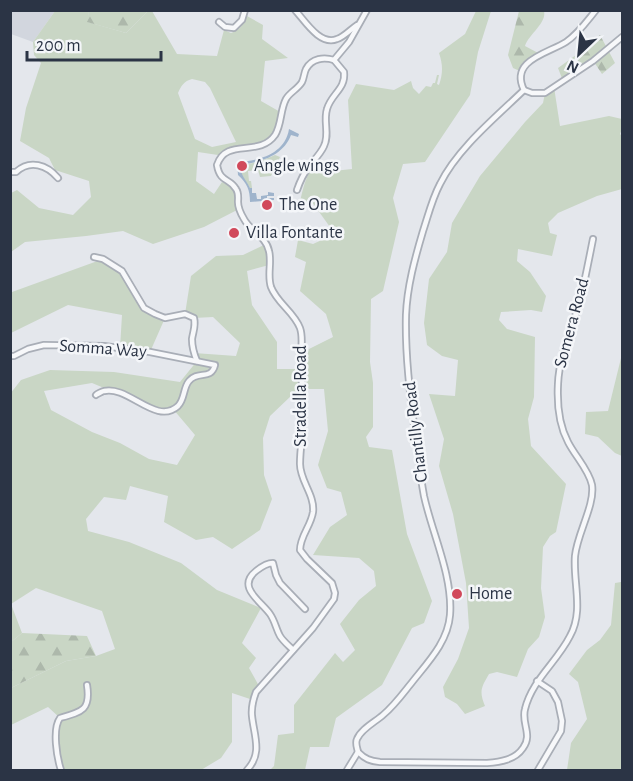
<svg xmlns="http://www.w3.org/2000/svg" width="633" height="781" viewBox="0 0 633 781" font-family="'Alegreya Sans',sans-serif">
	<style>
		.built { fill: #d2d6de }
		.green { fill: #c9d6c5; fill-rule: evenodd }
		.forest { fill: url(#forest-firs) }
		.water { fill: #9fb4cc }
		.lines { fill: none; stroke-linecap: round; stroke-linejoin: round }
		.street-casing { stroke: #a9aeb7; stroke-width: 8 }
		.street { stroke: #f7f8fa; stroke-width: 4.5 }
		.poi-dot { fill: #d1495b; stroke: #f4f6f9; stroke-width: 2 }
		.labels { text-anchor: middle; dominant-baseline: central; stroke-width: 5; stroke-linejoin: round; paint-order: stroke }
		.poi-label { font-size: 18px; fill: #2b3445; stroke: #f4f6f9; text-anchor: start }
		.street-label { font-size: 18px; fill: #2b3445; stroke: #f4f6f9 }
	</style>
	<defs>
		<pattern id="forest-firs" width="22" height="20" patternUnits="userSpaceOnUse" patternTransform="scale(1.5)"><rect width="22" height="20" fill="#c9d6c5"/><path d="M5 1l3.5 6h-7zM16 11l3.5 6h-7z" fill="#adb8ab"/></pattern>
	</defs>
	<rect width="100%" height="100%" fill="#e4e7ec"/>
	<polygon class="built" points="11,11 55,11 33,42 11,34"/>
	<g class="green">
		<path d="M55,11H89L88,22L126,33L148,11H152L177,54L217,56L224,30L231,33C240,30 243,25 247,16L263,25L262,39L288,58L265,61L261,101L282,113L279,123H277C273,138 260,145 245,147C239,147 231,146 226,149C224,150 220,153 218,155L198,152L196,181L214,194L222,182L236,189L239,209L204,227L153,244L123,231L86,236L25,242L11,252V193L17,190L39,208L73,215L91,197L89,181L55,170L49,158L20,141L26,108L41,63L34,55L33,42ZM192,79L205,82L210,88L236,142L212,147L195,139L178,93C181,86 184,81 192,79Z"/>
		<path d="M476,11H491L478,52L470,95L425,162L403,164L393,198L399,222L383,291L371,299L370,362L373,383V427L366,437L369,447L392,450L407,534L432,601L424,623L412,628L382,685L336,718L329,747H310L305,770H270L274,766L278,735L294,733V705L335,653L343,662L355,650L340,624L359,600L376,586L374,571L359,558L313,555L330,527L347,515L341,492L327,488L318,465L328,431L324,389H302L303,397L291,396L270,416L263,438L264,475L272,499L260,530L232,549L213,537L196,540L164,522L168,496L130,486L126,500L104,497L86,519L88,531L129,542L181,563L217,590L261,608L242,643L256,658L249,668L259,686L253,700L232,693V742L221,758L201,770H59L56,729L60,718L48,707L11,725V688L66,661L96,656L115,649L102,611L36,588L11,604L22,633L11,642L10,394L21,380L50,370L114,372L180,382L197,361L194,353L236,356L240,343L213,317L194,318L185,314L191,276L216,256L243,255L266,244L269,265L247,271L252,305L277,342V369H301V353L333,337L326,314L300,291L306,262L295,257L298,240L313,244L335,234L312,202H300C303,188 306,175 315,163L324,172L352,169L348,100L356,84L394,90L411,81L413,88L419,94L426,86L431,87L433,83H435L437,75H439L437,84L439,85C443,73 443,65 439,53L465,34ZM92,383L162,412L173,409L195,435L177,465L149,459L120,443L92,432L51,410L44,391Z"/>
		<path d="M554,87L560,126L609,116L622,119V129L620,134L622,136V189L597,196L558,213L548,223L550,233L557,235L552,256L518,249L517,261L530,272L546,296L542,312L531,310L501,312L499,320L507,329L535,337L534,397L528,419L531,446L566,484L556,532L550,536L543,547L541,588L545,617L539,637L528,649L517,677L497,672L489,674C481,688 479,691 485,706L465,714L457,704L445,697L443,687L458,659L469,628L466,583L453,514L439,466L444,439L429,394L455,396L458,360L442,356L427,345L424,323L429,279L447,252L452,223L480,176L525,122L543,103L545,93Z"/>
		<path d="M275,155L280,157L271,176L260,177L258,170L248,171L249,181H251L252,188H250C246,181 241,176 240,168H244V165L261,161Z"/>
		<polygon points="103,259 122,271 144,308 165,318 150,352 120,348 122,315 68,305 11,333 10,284 12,292"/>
		<polygon points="622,354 622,456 615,453 598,437 585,434 586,412 608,411"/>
		<polygon points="622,573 622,770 567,770 571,743 587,719 578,682 569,674 587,650 600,640 611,625 615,583 621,582"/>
	</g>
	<g class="forest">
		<polygon points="89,11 89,10 148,11 126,33 87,22"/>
		<path d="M519,11H544C547,23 529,34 525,46L540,54L522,72L513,68L508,55Z"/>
		<polygon points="600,35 615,63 602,74 594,62 563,81 558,68 583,50"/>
		<polygon points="22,633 87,636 96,656 66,661 11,688 11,642"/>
	</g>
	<path class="water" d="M289,129L299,134L298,137L291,135C283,156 261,162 240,165C241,176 245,178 250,188H252V193H256L257,199H261V196L268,195V192L274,193V196H267V198H274V200L250,202C250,190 247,183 238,175L237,162C259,161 285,154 289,129Z"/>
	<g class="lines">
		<g class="street-casing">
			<g id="street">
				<path d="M295,10C305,21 320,46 337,39C344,37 351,29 357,25"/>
				<path d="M596,10C587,21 578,34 566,42C549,53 509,60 524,90L532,93H545L593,61L622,37"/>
				<polyline points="219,22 225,27 234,28 242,20 245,10"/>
				<path d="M10,172H16C30,159 47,165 58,178"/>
				<path d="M297,190C300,181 304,173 310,165C315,159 321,153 324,146C330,134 323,122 327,109C331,94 346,89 344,72L334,60"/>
				<path d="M94,257L103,259L122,271L144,308L155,314L165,318L185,314L194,318C196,326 193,332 192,339C192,347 194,354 197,361"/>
				<path d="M10,356H14L28,349L44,345L104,346L150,352L215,365C211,381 198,370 189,381C183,388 185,399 178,406C156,426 128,385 104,391C103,391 97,394 96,395"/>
				<path d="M293,650C289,646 283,641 280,636C276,629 275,621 270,614C261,601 236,587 256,571C261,567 267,563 273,563L276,575L280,583L305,609"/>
				<polyline points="537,681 552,691 558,702 562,721 561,731 538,770"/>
				<path d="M358,752C365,759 370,761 380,762L487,763C500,762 515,760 523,748C533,735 521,723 525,709C532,680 557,662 570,636C584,611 573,583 575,556C577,534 595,505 592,485C589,470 575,456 568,442C559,425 557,403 558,384C559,356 572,328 580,301C585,280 589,259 593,239"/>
				<path d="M61,770C57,758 52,729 60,718C82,712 91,710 87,685"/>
				<path d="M247,770C263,753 254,736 252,716C251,707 253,700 256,692L313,628L334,599L335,593L332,583L307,559L300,550C300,536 311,526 313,512C315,495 300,481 300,464C300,446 304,428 304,409C303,394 301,379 301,364C300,352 304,339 300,328C294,312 277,303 271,287C267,275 272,263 269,251C266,236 250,231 244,219C241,214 238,208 238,202C238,198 239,193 236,189C230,178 220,183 217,165C226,137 259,158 275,135C282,124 280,110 286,99C290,92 298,89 302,82C304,78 304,73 306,69C312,58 324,57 334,60L349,42L367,10"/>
				<path d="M347,770L358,752C357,747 355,743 357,739C361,729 375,722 383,715C395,705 404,692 413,681C429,661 448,641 450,615C453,576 432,533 424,496C420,475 418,454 415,433C410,394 405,354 406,315C407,287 415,258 423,231C428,216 432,199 440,184C457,149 496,117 524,90"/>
			</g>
		</g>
		<use href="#street" class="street"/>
	</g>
	<g class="poi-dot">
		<circle cx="242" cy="166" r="6"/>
		<circle cx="267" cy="205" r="6"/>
		<circle cx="234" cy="233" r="6"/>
		<circle cx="457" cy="594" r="6"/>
	</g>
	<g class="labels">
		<g class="poi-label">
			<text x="254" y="166">Angle wings</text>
			<text x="279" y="205">The One</text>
			<text x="246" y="233">Villa Fontante</text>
			<text x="469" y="594">Home</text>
		</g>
		<g class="street-label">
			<text transform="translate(572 323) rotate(-75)">Somera Road</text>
			<text transform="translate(103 349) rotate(4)">Somma Way</text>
			<text transform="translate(301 396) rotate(-90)">Stradella Road</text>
			<text transform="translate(416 432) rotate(-97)">Chantilly Road</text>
		</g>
	</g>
	<rect width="633" height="781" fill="none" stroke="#2b3445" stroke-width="24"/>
	<g transform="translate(579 54) rotate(206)" stroke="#f4f6f9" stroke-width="4.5" paint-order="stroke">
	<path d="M0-4.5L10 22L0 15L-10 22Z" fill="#2b3445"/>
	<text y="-9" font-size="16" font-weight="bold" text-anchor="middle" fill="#2b3445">N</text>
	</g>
	<path d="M27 51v9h134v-9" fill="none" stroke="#2b3445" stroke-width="3"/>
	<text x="36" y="51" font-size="18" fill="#2b3445" stroke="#f4f6f9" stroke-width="4.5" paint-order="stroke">200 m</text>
</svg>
